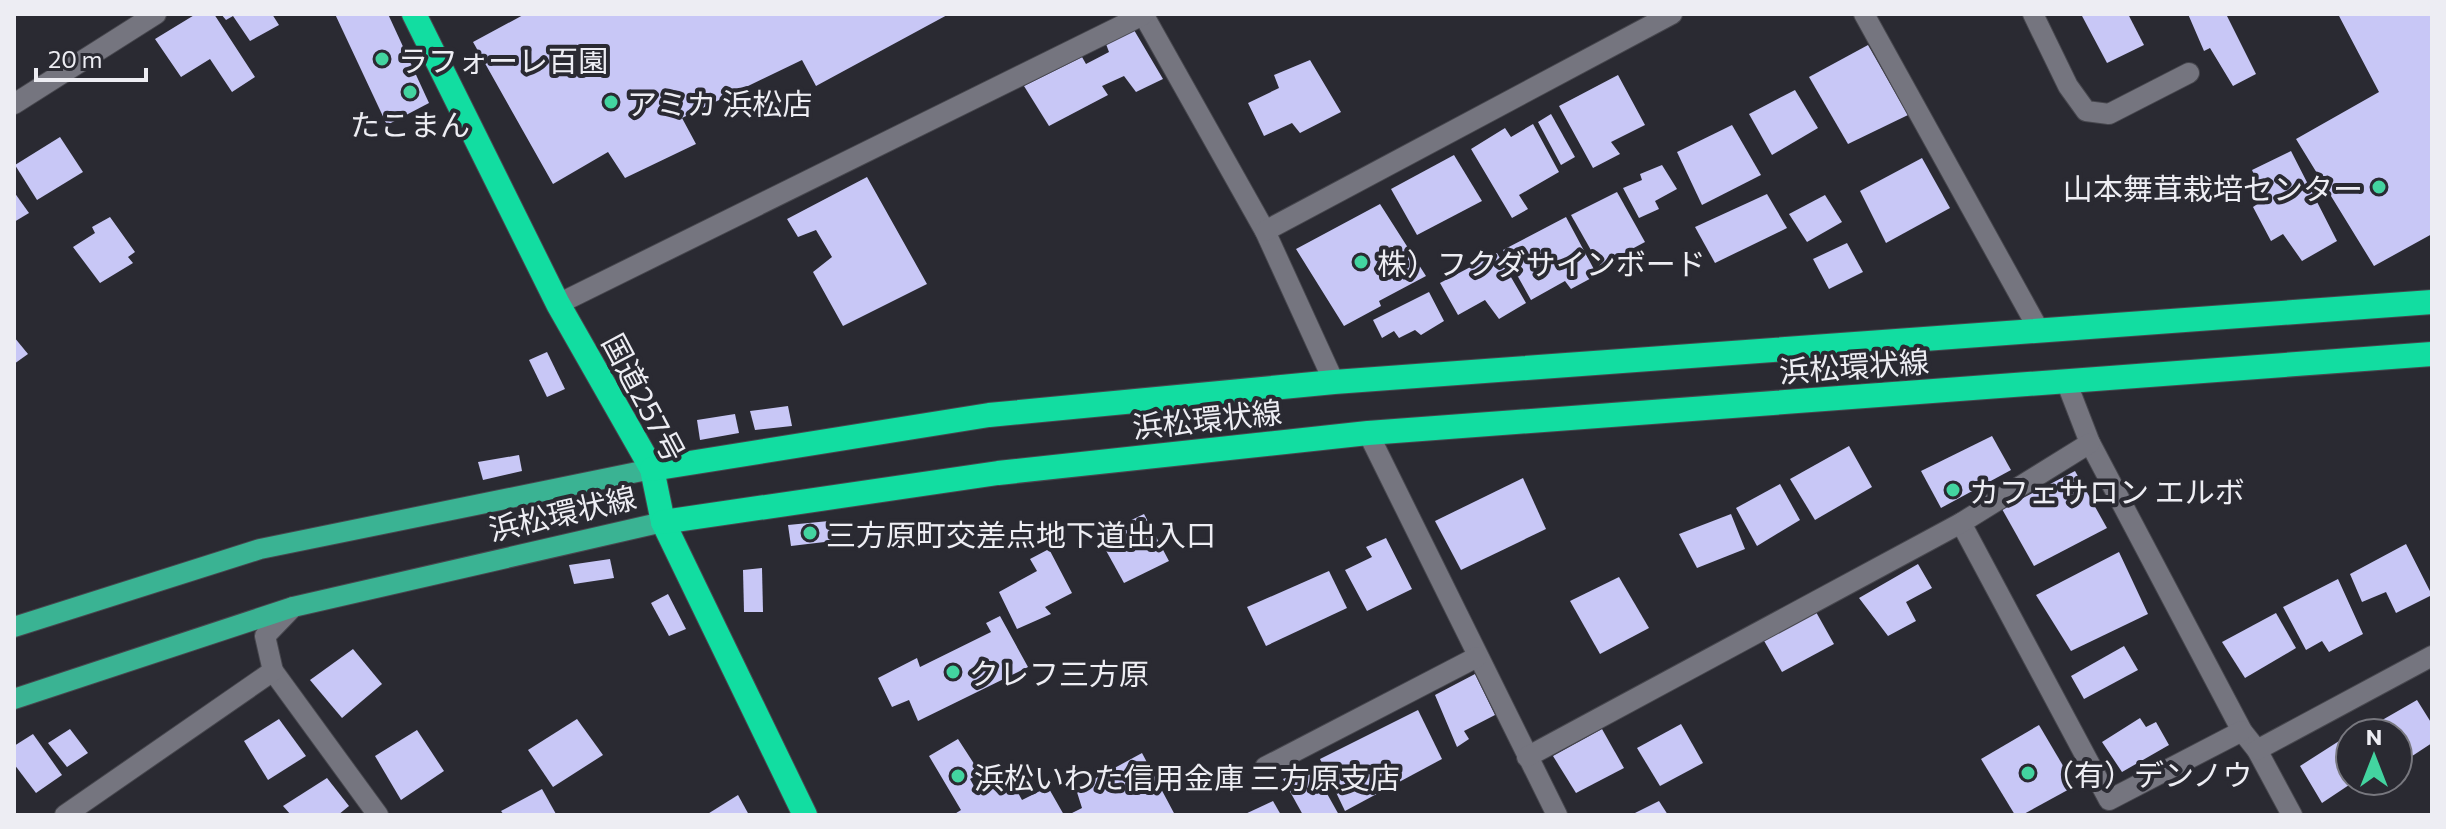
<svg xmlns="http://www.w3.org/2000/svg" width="2446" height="829" viewBox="0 0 2446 829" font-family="Commissioner,'Noto Sans JP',sans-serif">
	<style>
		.building { fill: #c8c7f6 }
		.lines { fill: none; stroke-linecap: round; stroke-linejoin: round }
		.street-casing { stroke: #47474e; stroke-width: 22 }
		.primary-casing { stroke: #47474e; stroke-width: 22 }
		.highway-casing { stroke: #47474e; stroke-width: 26 }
		.street { stroke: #75757f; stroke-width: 20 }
		.primary { stroke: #3ab393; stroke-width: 20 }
		.highway { stroke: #12dda1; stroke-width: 24 }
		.poi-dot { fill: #43d4a0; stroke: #2a2a32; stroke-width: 3 }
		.labels { text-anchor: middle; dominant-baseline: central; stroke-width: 8; stroke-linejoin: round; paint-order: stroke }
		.poi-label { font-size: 30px; fill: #ededf3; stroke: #2a2a32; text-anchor: start }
		.street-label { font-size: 30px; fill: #ededf3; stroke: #2a2a32 }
	</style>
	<rect width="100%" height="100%" fill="#2a2a32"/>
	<g class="building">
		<polygon points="196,14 214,14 255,77 232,92 210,59 181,77 155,39"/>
		<polygon points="221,14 272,14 279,25 250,41 233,16 226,20"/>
		<polygon points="335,14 388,14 429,103 387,125"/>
		<polygon points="525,14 949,14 816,86 802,60 682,118 696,144 625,178 608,152 553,184 473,42"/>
		<polygon points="2081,14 2128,14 2144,45 2107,63"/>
		<polygon points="2188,14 2226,14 2256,74 2233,86 2210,48 2204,51"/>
		<polygon points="2338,14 2432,14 2432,234 2374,266 2296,139 2379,92"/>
		<polygon points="1134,30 1163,79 1136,92 1124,76 1102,86 1108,95 1049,126 1024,86 1082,57 1086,64 1109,52 1106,44"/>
		<polygon points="1868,45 1908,115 1848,144 1809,77"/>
		<polygon points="1310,60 1341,112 1300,133 1292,123 1264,136 1248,103 1279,88 1274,75"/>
		<polygon points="1618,75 1645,125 1611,142 1620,154 1593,168 1559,106"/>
		<polygon points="1795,90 1818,128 1772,155 1749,114"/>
		<polygon points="1551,114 1575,157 1561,165 1538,122"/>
		<polygon points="1533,124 1559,172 1519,195 1528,209 1512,218 1471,149 1505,128 1511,137"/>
		<polygon points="1732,125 1761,175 1702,205 1677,152"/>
		<polygon points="60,137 83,172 37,200 15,165"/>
		<polygon points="2291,151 2337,241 2302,261 2283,234 2271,241 2253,207 2265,199 2252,170"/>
		<polygon points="1454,155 1482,201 1417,235 1391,189"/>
		<polygon points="1922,158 1950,208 1886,243 1860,191"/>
		<polygon points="1662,165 1677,189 1655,201 1659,209 1639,218 1623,188 1642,180 1640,174"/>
		<polygon points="867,177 927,284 843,326 813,272 832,257 816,230 798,237 787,219"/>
		<polygon points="14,192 29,213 14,222"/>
		<polygon points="1617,192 1645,242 1600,266 1571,215"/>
		<polygon points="1767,194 1787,228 1715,263 1695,227"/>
		<polygon points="1825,195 1842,222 1807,242 1789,214"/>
		<polygon points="1380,204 1426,276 1379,301 1381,306 1344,326 1296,249"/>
		<polygon points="110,217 135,252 128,257 133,263 100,283 73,247 95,233 92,227"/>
		<polygon points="1566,217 1597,275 1571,289 1565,281 1531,300 1503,250"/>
		<polygon points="1847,243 1863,272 1829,289 1813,259"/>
		<polygon points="1497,253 1526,303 1499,319 1485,300 1458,315 1440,283"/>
		<polygon points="1429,292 1444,321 1421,335 1415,330 1399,338 1394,331 1382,338 1373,320"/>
		<polygon points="14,337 28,354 14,364"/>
		<polygon points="547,352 565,389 547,397 529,360"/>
		<polygon points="788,406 792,426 755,430 750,411"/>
		<polygon points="735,414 739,433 700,440 697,420"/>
		<polygon points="1992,436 2011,470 1941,508 1921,471"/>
		<polygon points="1849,446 1872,487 1815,520 1790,479"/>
		<polygon points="519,455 522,471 483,480 478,462"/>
		<polygon points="2075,471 2107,528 2034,566 2002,509"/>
		<polygon points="1523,478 1546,529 1461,570 1435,521"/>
		<polygon points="1780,484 1800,520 1757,546 1736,508"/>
		<polygon points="1144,514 1169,561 1124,583 1098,536"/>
		<polygon points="1731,514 1745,549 1697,568 1679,534"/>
		<polygon points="829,521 833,541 791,546 788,525"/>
		<polygon points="1386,538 1412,589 1367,611 1345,570 1372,557 1366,547"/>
		<polygon points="2406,544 2432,595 2396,613 2386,592 2362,602 2350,574"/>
		<polygon points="1049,549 1072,593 1045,607 1051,614 1017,629 999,592 1037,571 1030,559"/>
		<polygon points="2119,552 2148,614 2071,651 2036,595"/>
		<polygon points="610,559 614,578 574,584 569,565"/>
		<polygon points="1918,564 1932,588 1906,602 1916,621 1888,636 1859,598"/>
		<polygon points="762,568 763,612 744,612 743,570"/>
		<polygon points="1329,571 1347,608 1266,646 1247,607"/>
		<polygon points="1619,577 1649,628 1600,654 1570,601"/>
		<polygon points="2338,579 2363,634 2329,652 2322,641 2306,650 2283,607"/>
		<polygon points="668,594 686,629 669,636 651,603"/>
		<polygon points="1816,612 1834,644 1782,672 1763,639"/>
		<polygon points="2276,613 2296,648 2245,678 2222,642"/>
		<polygon points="1000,616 1028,667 918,721 909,700 892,707 878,678 917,658 920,667 991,632 986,623"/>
		<polygon points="2124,646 2138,670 2084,699 2071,676"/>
		<polygon points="353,649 382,684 342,718 310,680"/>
		<polygon points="1475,674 1495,715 1464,731 1469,739 1457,747 1435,695"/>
		<polygon points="2417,700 2432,724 2432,743 2400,764 2398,733 2383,733 2377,723"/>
		<polygon points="1418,710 1442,759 1345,811 1320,759"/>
		<polygon points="2140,718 2146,727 2156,722 2169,745 2122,772 2102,742"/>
		<polygon points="279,719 306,756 268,780 244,741"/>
		<polygon points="577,719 603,755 553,787 528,750"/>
		<polygon points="1681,724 1703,763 1660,786 1637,748"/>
		<polygon points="2039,725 2075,786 2022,815 2015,815 1981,759"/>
		<polygon points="70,729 88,753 67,767 48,743"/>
		<polygon points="1602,729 1624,768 1576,793 1553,756"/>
		<polygon points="417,730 444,771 401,800 375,756"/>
		<polygon points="33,734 62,775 36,793 14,764 14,746"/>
		<polygon points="2350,734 2350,781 2355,781 2322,803 2300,766"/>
		<polygon points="958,739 980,773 970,779 975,788 1012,768 1025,788 1017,791 1022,800 1048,787 1064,815 953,815 961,810 929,756"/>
		<polygon points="1142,753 1175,815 1068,815 1082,808 1076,789"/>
		<polygon points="1312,767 1339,815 1303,815 1283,779"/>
		<polygon points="327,778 349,806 338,815 291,815 283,806"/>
		<polygon points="542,789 556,814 504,815 501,811"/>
		<polygon points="738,795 749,815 706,815"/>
		<polygon points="1273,801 1281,815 1243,815"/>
		<polygon points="1659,801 1668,815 1631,815"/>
	</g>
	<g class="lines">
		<g class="street-casing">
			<g id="street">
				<polyline points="1143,14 1265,231 1334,382"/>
				<polyline points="1864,14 2040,332"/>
				<polyline points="2033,14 2068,86 2086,111 2109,114 2189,73"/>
				<polyline points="14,104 156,14"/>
				<polyline points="1265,231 1672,14"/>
				<polyline points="558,304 1143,15"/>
				<polyline points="2066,381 2090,443 2242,731 2257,750 2292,815"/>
				<polyline points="1368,433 1557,815"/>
				<polyline points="1961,523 2109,800 2242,731"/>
				<polyline points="273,671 378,815"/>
				<polyline points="2257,750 2432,656"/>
				<polyline points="1527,757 1961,523 2090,443"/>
				<polyline points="1265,767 1477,657"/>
				<polyline points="65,815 273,671 265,636 293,607"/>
			</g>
		</g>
		<g class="primary-casing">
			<g id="primary">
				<polyline points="14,627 260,549 652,469"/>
				<polyline points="14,699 293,607 663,522"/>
			</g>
		</g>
		<g class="highway-casing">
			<g id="highway">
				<polyline points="414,14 558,304 652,469 663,522 805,815"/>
				<polyline points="652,469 989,415 1334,382 2432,302"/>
				<polyline points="663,522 998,473 1368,433 2432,354"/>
			</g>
		</g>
		<use href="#street" class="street"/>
		<use href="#primary" class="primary"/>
		<use href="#highway" class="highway"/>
	</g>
	<g class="poi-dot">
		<circle cx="382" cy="59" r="8"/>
		<circle cx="410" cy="92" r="8"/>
		<circle cx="611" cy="102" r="8"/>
		<circle cx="2379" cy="187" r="8"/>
		<circle cx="1361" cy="262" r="8"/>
		<circle cx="1953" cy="490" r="8"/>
		<circle cx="810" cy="533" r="8"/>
		<circle cx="953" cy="672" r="8"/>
		<circle cx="2028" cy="773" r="8"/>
		<circle cx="958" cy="776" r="8"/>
	</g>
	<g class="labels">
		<g class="poi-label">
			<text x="398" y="59">ラフォーレ百園</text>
			<text x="627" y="102">アミカ 浜松店</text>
			<text x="410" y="123" text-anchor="middle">たこまん</text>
			<text x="2363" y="187" text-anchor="end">山本舞茸栽培センター</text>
			<text x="1377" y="262">株）フクダサインボード</text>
			<text x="1969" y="490">カフェサロン エルボ</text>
			<text x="826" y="533">三方原町交差点地下道出入口</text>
			<text x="969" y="672">クレフ三方原</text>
			<text x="2044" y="773">（有）デンノウ</text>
			<text x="974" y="776">浜松いわた信用金庫 三方原支店</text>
		</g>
		<g class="street-label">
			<text transform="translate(1854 365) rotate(-4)">浜松環状線</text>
			<text transform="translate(645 397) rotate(62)">国道257号</text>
			<text transform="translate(1207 418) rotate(-6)">浜松環状線</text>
			<text transform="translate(562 512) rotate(-13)">浜松環状線</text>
		</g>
	</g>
	<rect width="2446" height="829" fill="none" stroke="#ededf3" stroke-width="32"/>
	<g transform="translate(2374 757)"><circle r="38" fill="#2a2a32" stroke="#78787f" stroke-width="2"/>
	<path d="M0-6L14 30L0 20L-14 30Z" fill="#43d4a0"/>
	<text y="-12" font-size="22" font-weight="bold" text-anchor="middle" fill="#ededf3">N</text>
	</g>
	<path d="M36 68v12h110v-12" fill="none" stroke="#ededf3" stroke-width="4"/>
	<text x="48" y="68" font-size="24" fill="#ededf3" stroke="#2a2a32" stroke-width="6" paint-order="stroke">20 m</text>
</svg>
